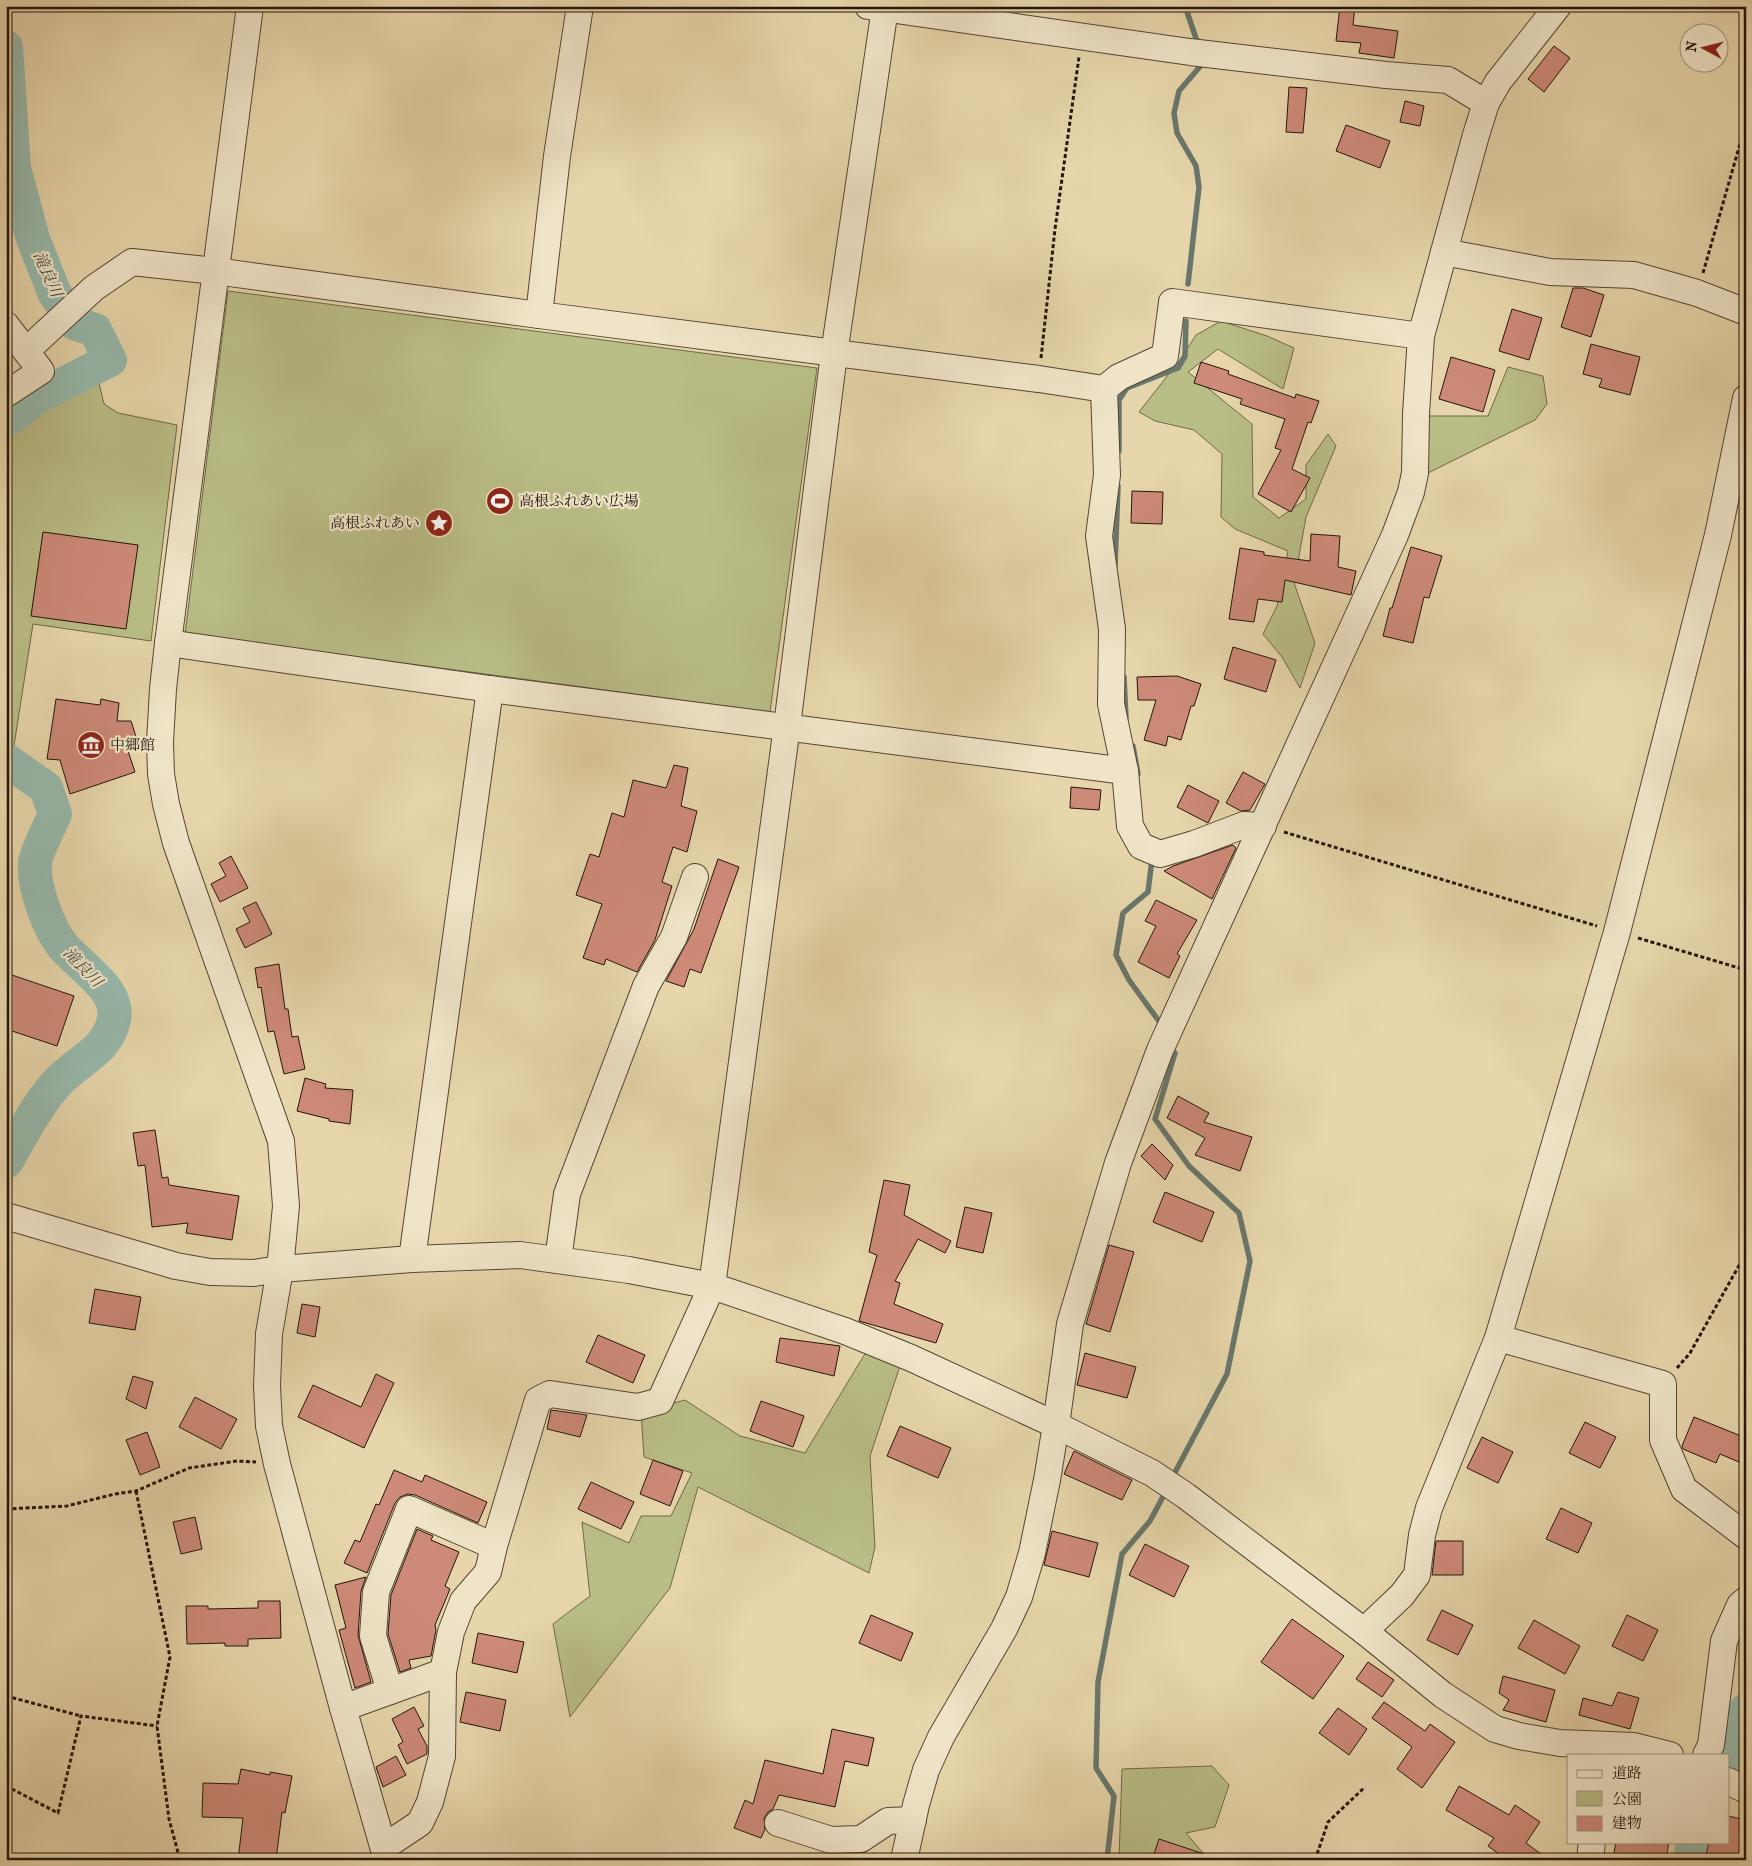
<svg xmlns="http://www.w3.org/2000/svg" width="1752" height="1866" viewBox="0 0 1752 1866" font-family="'IM FELL French Canon','Noto Serif JP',serif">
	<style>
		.green { fill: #b9bd86; stroke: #6e6948 }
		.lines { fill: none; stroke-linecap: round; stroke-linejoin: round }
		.stream { stroke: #69776c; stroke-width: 5.5 }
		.river { stroke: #97b9ac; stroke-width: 34 }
		.building { fill: #cd8a78; stroke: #23150b }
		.minor-casing { stroke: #544533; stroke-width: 28 }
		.path { stroke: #23150b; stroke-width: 3; stroke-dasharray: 4 2.5; stroke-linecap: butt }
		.minor { stroke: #efe4c8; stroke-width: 26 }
		.labels { text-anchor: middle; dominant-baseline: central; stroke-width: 4.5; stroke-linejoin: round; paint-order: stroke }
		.poi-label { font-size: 15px; fill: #23150b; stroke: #efe4c8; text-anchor: start }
		.water-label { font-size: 16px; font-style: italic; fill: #4c4e43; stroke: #efe4c8 }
	</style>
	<rect width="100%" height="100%" fill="#e7d6ab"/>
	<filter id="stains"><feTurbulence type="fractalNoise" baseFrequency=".004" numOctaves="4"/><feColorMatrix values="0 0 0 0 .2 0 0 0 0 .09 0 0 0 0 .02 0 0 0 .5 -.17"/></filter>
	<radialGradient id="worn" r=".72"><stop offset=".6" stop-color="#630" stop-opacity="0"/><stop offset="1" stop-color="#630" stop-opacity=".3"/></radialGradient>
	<g class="green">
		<polygon points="228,291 817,368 770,712 185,634"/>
		<polygon points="1221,321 1267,336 1294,348 1283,389 1218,349 1188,372 1252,424 1253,497 1279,518 1306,499 1306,465 1328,434 1336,446 1306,517 1294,583 1315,643 1300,688 1282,657 1263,634 1277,606 1288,551 1235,529 1221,517 1222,454 1194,430 1155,421 1139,412 1179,361 1196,335"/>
		<polygon points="1508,367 1543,376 1547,404 1535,420 1424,475 1424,416 1488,416"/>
		<polygon points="98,379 104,404 118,413 177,425 151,641 33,624 13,752 6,736 6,428 41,401"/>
		<polygon points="866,1352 900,1366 870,1456 875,1547 869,1573 698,1487 670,1588 570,1717 553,1624 590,1596 582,1522 629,1543 641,1516 671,1516 692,1473 644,1457 641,1412 685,1400 740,1436 805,1453"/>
		<polygon points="1212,1766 1229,1785 1215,1827 1186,1833 1209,1860 1119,1860 1122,1769"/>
	</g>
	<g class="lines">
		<g class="stream">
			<polyline points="1188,6 1187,12 1199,47"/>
			<polyline points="1188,284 1199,187 1196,166 1177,133 1174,113 1179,91 1204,62"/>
			<polyline points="1119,451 1119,400 1127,388 1178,368 1185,356 1186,321"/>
			<polyline points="1115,566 1118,486"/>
			<polyline points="1124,677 1126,718"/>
			<polyline points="1133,746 1138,774"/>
			<polyline points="1152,859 1148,892 1123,913 1116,955 1129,980 1161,1024"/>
			<polyline points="1172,1478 1227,1374 1250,1261 1239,1213 1189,1166 1155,1119 1175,1053"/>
			<polyline points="1107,1860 1114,1796 1096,1768 1098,1682 1122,1554 1150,1521 1166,1491"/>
		</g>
		<g class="river">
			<polyline points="6,47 14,168 33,239 54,292 74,323 95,330 110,360 36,398 6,421"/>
			<path d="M6,760L46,788L55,814C50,826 36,852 35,863C33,886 48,927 62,945C79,966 120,989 114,1019C108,1051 77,1061 57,1083C36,1106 22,1135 6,1162"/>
			<polyline points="1728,1759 1737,1741 1746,1710"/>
			<polyline points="1690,1860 1693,1842"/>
		</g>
	</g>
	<g class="building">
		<polygon points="1340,6 1355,6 1353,25 1398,31 1394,58 1359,53 1361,43 1336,41"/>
		<polygon points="1554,46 1570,58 1544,92 1528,79"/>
		<polygon points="1289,87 1307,88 1303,133 1286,132"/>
		<polygon points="1405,101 1424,106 1420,126 1400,122"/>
		<polygon points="1346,125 1390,141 1380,168 1336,151"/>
		<polygon points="1573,288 1583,288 1604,295 1591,337 1561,327"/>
		<polygon points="1512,309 1542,318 1529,360 1499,351"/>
		<polygon points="1591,344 1640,357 1630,395 1599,387 1602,379 1583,374"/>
		<polygon points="1451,357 1495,370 1483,412 1439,399"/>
		<polygon points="1201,362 1229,371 1228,374 1295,398 1296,394 1319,401 1311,423 1308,422 1292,469 1310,478 1291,512 1258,494 1281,450 1275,448 1285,419 1240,404 1242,399 1194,383"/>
		<polygon points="1132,491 1163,492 1162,524 1131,523"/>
		<polygon points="43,532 138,545 126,629 31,616"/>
		<polygon points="1311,534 1340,536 1338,567 1356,571 1351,595 1285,580 1282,602 1258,599 1254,622 1229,619 1240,548 1264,552 1264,555 1310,561"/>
		<polygon points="1411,547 1442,556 1429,598 1424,597 1413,643 1383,636 1390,608 1392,608"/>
		<polygon points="1233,647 1276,660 1266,692 1224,679"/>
		<polygon points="1177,676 1201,684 1194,706 1191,706 1181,740 1168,736 1166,746 1144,740 1156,700 1138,700 1137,677"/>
		<polygon points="56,699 100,705 101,699 119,703 117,721 131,721 138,743 127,748 135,772 70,794 60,760 47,759"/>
		<polygon points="674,765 688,768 681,806 697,811 687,852 673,847 662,882 672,886 655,940 637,972 606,959 604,965 583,958 602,904 576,895 590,854 599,857 612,813 624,817 633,780 666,788"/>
		<polygon points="1243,772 1265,784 1250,810 1241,811 1226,803"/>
		<polygon points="1188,785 1219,801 1208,823 1177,807"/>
		<polygon points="1071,787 1101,790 1099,810 1070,808"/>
		<polygon points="1233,845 1236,848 1212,899 1164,871 1173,866"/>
		<polygon points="231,856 248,888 220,902 211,884 226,876 219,863"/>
		<polygon points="718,859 739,867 701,973 690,969 684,987 666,981 694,929"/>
		<polygon points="1156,900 1197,920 1177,954 1180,956 1169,978 1138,962 1156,926 1145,921"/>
		<polygon points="256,902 272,934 245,948 236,929 250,922 243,908"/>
		<polygon points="279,964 285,1009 288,1009 292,1037 298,1036 305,1069 284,1074 274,1031 268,1032 261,987 258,988 255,968"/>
		<polygon points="6,973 74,996 57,1046 6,1029"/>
		<polygon points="305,1078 326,1084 325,1088 353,1090 350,1124 329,1121 329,1119 297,1111"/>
		<polygon points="1178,1096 1209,1113 1204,1122 1252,1137 1240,1171 1195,1155 1205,1138 1167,1118"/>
		<polygon points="155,1130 162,1178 168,1177 169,1185 239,1196 232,1240 186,1233 188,1223 152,1227 145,1165 138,1166 133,1133"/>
		<polygon points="1152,1144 1173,1165 1165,1180 1141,1156"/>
		<polygon points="884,1180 910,1185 904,1215 951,1241 945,1253 918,1239 895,1281 900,1283 894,1304 943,1324 936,1343 859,1321 877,1255 869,1252"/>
		<polygon points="1165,1192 1214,1212 1202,1242 1153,1222"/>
		<polygon points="965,1207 992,1213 983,1253 956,1247"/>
		<polygon points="1109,1245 1134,1252 1110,1332 1086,1324"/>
		<polygon points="95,1289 141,1297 135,1330 89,1323"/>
		<polygon points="302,1304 320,1307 315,1337 297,1333"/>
		<polygon points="598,1335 645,1355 633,1383 586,1362"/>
		<polygon points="780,1338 840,1346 834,1376 776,1362"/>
		<polygon points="1085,1353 1136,1367 1127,1398 1077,1385"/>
		<polygon points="376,1374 394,1383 364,1448 298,1417 313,1385 361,1407"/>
		<polygon points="133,1376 153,1382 146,1409 126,1399"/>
		<polygon points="195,1397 237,1419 221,1449 179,1427"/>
		<polygon points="761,1401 804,1416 793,1447 750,1431"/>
		<polygon points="551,1410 587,1415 580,1437 547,1429"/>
		<polygon points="1694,1417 1746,1438 1746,1465 1720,1454 1716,1463 1683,1449 1682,1446"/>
		<polygon points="1585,1422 1616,1437 1600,1468 1569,1453"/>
		<polygon points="900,1426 951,1448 938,1478 887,1456"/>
		<polygon points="147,1432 160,1467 140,1475 126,1440"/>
		<polygon points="1482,1437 1513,1452 1498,1483 1467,1468"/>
		<polygon points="1074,1451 1132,1480 1122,1500 1064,1474"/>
		<polygon points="653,1460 683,1471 670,1506 640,1494"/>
		<polygon points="394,1470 422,1482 425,1475 487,1502 478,1523 415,1495 408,1494 400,1497 395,1503 367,1573 344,1563 355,1540 360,1542 376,1504 379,1505"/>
		<polygon points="591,1482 634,1502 621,1529 578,1509"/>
		<polygon points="1561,1508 1592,1523 1578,1553 1546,1539"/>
		<polygon points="195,1517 202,1549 181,1554 173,1522"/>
		<polygon points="417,1529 433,1536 431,1540 459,1552 445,1586 450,1589 435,1625 436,1630 431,1656 409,1660 411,1668 400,1672 388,1634 391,1595"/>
		<polygon points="1052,1531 1098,1543 1089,1577 1044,1565"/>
		<polygon points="1436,1541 1463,1541 1463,1575 1432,1575"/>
		<polygon points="1145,1544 1189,1566 1174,1597 1129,1575"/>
		<polygon points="366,1577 361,1591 358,1635 371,1682 355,1688 339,1630 346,1628 335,1585"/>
		<polygon points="258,1601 280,1601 281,1638 248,1639 248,1646 225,1646 225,1643 187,1644 186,1606 208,1606 208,1609 258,1608"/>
		<polygon points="1442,1610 1473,1625 1458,1655 1427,1640"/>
		<polygon points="871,1615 913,1633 901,1661 859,1643"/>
		<polygon points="1627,1615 1658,1630 1643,1661 1612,1646"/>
		<polygon points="1292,1619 1344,1656 1313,1699 1261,1662"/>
		<polygon points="1534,1620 1580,1646 1565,1674 1518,1648"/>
		<polygon points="478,1633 524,1642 517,1673 472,1663"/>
		<polygon points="1368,1662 1394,1680 1382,1697 1356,1679"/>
		<polygon points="1503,1676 1555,1690 1546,1722 1503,1710 1509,1700 1499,1693"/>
		<polygon points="466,1692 506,1700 500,1731 460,1722"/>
		<polygon points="1618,1692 1639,1698 1630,1729 1579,1715 1583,1698 1612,1706"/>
		<polygon points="1384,1702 1425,1731 1430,1724 1455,1742 1422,1788 1397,1769 1412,1747 1372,1718"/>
		<polygon points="414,1707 424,1726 418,1729 427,1746 427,1754 407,1764 398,1745 403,1742 392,1719"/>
		<polygon points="1338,1708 1367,1729 1349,1755 1319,1733"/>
		<polygon points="832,1729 874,1738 868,1766 845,1761 835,1807 779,1795 773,1809 768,1812 764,1818 765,1829 761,1838 734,1828 745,1800 753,1804 765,1760 823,1774"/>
		<polygon points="396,1756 406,1775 383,1787 376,1767"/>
		<polygon points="241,1769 270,1775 270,1772 292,1776 285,1813 282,1812 276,1860 238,1860 243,1818 202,1817 203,1783 238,1784"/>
		<polygon points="1459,1786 1509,1815 1515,1805 1540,1822 1526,1843 1549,1860 1507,1860 1488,1846 1494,1838 1446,1810"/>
		<polygon points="1728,1816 1746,1820 1746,1832 1739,1860 1705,1860 1709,1842 1728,1842"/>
		<polygon points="1159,1839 1213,1857 1212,1860 1152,1860"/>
		<polygon points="1616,1842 1669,1842 1666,1860 1624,1860 1613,1858"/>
	</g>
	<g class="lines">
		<g class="minor-casing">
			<g id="minor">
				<polyline points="250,6 168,643 163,689 160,742 161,774 166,804 176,843 281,1141 286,1206 280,1269 269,1334 267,1386 269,1426 277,1464 343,1708 387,1860"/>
				<polyline points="868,6 1190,52 1386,75 1448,80 1486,103"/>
				<polyline points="1444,252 1550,272 1634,275 1697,293 1746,312"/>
				<polyline points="539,315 557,156 580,6"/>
				<polyline points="6,325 41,371 6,394"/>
				<polyline points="26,351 94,288 132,262 215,271 539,315 1039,379 1104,389"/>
				<polyline points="168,643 490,689 1125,771"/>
				<polyline points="1263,826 1244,825 1194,844 1160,854 1141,846 1130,826 1125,771 1111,704 1112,629 1099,536 1107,475 1104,389 1119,377 1165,356 1172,302 1421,336"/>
				<polyline points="6,1216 176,1266 210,1272 254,1273 280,1269 412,1259 520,1255 629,1270 712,1286 845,1331 911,1358 1056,1425 1152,1473 1186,1496 1265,1556 1364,1631 1443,1695 1495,1729 1519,1736 1560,1743 1634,1746 1670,1755"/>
				<polyline points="412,1259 490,689"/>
				<polyline points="558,1260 567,1194 646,986 674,937 695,877"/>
				<polyline points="1498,1338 1663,1384 1663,1440 1684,1489 1746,1536"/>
				<polyline points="1364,1631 1402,1595 1417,1575 1422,1535 1429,1508 1498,1338 1617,932 1718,535 1746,398"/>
				<polyline points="390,1691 373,1636 376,1592 409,1509 494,1546"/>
				<polyline points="343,1708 443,1672"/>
				<polyline points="1706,1755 1711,1745 1724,1641 1740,1605 1746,1600"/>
				<polyline points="1728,1781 1746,1790"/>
				<polyline points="778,1823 831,1840 861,1839 888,1821 913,1820"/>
				<polyline points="384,1847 420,1823 430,1802 442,1756 443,1672 451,1632 463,1601 488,1572 494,1546 538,1400 550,1394 638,1407 660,1401 712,1286 787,726 834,354 885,8"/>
				<polyline points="904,1860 916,1805 926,1770 941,1737 1004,1629 1019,1597 1032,1553 1047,1480 1056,1425 1070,1324 1118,1163 1160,1050 1395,535 1411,492 1415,473 1416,414 1421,336 1476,135 1486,103 1498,82 1558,6"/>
				<polyline points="1590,1860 1592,1842"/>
			</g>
		</g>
		<g class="path">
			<polyline points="1703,273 1746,123"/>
			<polyline points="1041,358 1055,229 1079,57"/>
			<polyline points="1284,832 1597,926"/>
			<polyline points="1638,938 1746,970"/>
			<polyline points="1677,1368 1690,1353 1746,1253"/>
			<polyline points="136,1491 170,1657 157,1726 169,1819 180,1860"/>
			<polyline points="6,1509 67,1506 115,1494 136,1491 189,1468 237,1461 256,1462"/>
			<polyline points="6,1696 81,1716"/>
			<polyline points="6,1790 10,1788 58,1813 81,1716 157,1726"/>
			<polyline points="1315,1860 1328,1822 1365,1787"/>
		</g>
		<use href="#minor" class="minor"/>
	</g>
	<defs>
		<g id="stadium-disc" transform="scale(1.4375)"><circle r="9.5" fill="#8f2418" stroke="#efe4c8"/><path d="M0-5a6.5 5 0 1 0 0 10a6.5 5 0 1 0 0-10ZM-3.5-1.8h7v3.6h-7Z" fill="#fff"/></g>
		<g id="sight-disc" transform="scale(1.4375)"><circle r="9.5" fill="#8f2418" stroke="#efe4c8"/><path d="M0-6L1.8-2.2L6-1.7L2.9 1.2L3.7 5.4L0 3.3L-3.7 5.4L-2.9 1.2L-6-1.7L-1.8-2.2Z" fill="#fff"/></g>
		<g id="museum-disc" transform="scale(1.4375)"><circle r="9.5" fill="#8f2418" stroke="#efe4c8"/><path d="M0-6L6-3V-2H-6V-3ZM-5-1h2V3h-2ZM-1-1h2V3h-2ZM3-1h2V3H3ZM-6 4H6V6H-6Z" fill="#fff"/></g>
	</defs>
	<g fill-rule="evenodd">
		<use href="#stadium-disc" x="500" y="501"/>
		<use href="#sight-disc" x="439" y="523"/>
		<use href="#museum-disc" x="91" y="745"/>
	</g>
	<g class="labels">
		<g class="poi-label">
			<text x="519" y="501">高根ふれあい広場</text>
			<text x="420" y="523" text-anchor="end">高根ふれあい</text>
			<text x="110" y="745">中郷館</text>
		</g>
		<g class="water-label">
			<text transform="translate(48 274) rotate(66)">滝良川</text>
			<text transform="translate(83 967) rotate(46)">滝良川</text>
		</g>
	</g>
	<rect width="1752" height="1866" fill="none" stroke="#e7d6ab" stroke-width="25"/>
	<rect x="8" y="8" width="1737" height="1851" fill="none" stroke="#23150b" stroke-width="2.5"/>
	<rect x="12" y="12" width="1727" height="1841" fill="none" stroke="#23150b"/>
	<rect x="1567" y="1754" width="162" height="90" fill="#efe4c8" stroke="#9d917c"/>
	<rect x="1577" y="1770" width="25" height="8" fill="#efe4c8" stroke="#9d917c"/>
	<text x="1612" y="1778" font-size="15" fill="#23150b">道路</text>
	<rect x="1577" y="1791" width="25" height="15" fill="#b9bd86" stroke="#9d917c"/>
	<text x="1612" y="1804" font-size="15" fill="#23150b">公園</text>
	<rect x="1577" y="1816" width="25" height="15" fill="#cd8a78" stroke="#9d917c"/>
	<text x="1612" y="1828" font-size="15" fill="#23150b">建物</text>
	<g transform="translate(1704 48) rotate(277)"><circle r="24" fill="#efe4c8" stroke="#9d917c"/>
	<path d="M0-4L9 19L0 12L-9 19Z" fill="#8f2418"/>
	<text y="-8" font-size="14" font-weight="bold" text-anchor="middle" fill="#23150b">N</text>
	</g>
	<rect width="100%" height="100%" filter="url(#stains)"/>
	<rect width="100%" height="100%" fill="url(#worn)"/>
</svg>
